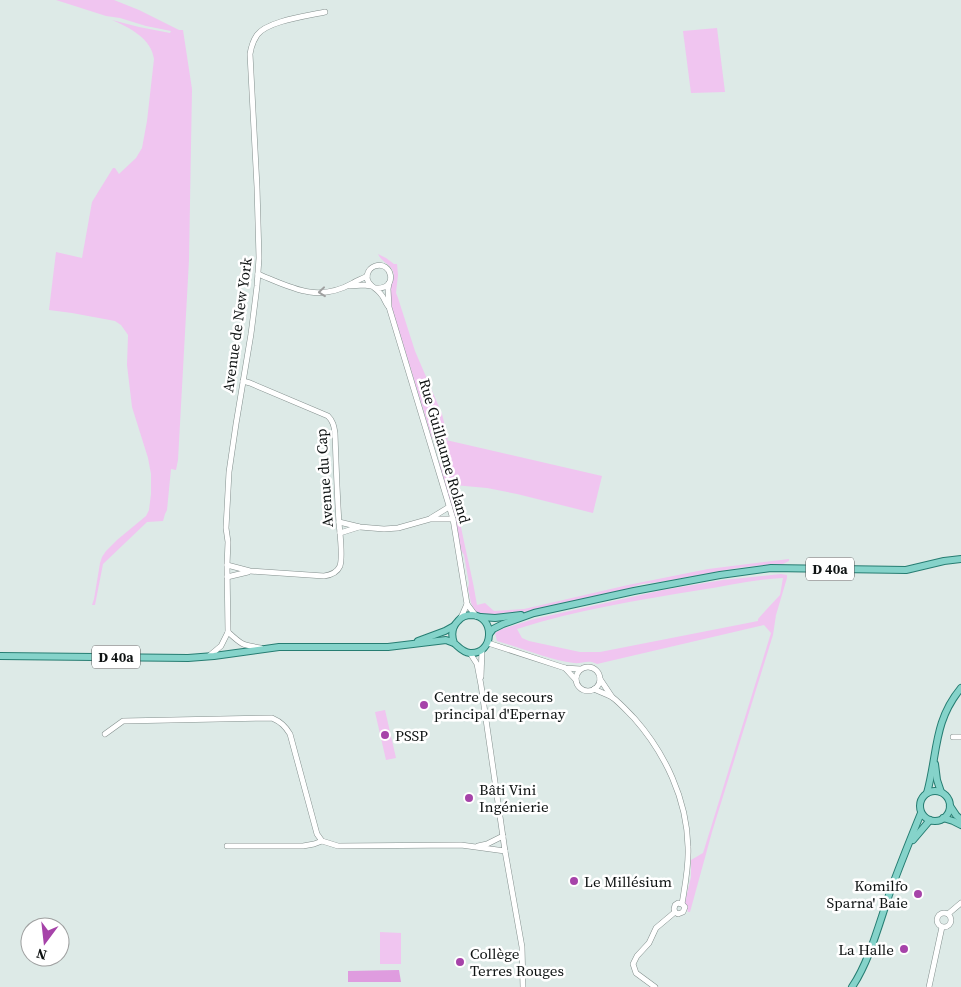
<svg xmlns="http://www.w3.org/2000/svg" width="961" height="987" viewBox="0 0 961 987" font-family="'Source Serif 4',serif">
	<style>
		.green { fill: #f0c5f0; fill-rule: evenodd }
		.water { fill: #df9cdf }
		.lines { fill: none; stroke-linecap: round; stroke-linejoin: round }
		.minor-casing { stroke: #838f8d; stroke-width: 6 }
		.major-casing { stroke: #267d72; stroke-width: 8 }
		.minor { stroke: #fff; stroke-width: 5 }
		.major { stroke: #85d3ca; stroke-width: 6 }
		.oneway { stroke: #9fa0a0 }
		.poi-dot { fill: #a643a9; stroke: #fff; stroke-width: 2 }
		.labels { text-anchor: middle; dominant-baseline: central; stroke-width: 5; stroke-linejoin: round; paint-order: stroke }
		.shield { fill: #fff; stroke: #565959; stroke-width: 1 }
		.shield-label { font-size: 14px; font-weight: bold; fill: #0e1212 }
		.street-label { font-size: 15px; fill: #0e1212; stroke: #fff }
		.poi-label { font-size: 15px; fill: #0e1212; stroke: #fff; text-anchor: start }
	</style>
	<rect width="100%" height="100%" fill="#ddeae7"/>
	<g class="green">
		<path d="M56,0H114L139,10L179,30H183L192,89L189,260L178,460L176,470L171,469L167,510L165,514L163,521L147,522L103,564L95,605H92L94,599L100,563L102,557L106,551L117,540L146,516L149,510L151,494V474L148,458L132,407L127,365L128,335L126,332L121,325L115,321L72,313L49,310L56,252L82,258L92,202L113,168H115L119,174L136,158L142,148L147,121L154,59C151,38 130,28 112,20L139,27L170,33L171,31L146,26L120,18L106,16Z"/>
		<polygon points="717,28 725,92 691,93 683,31"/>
		<path d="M378,254L386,258L394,264H397L398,275L396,293L398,298L415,351L442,414L448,439L446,440L602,476L593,513L517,494L487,488L454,485C452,499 458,513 461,527C466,553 473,579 477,605L485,603L494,611L524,609L628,585L708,569L789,559V561L783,564L764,565L737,568L660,582L642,584L613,593L525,612L485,617L475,611L471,603L468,588L469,583L464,555L461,550L455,519L439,462L442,460L448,451L446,440L432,438L391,305C391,301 390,296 390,292C390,284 397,278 392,269C388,263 381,261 378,254Z"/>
		<path d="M781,574L787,575V578L776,615L773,635L712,832L690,912H688L685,902L691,877V860L703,853L771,633L764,625L597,664C588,659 582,664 574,663C549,660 522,648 497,641L495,633L502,629L534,619L663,590L723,580ZM783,578L780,595L766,610L758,619V621L600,652H580L529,641L522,638L517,629C576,610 638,600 700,590C727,586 756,579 783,578Z"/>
		<polygon points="385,710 396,758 386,760 375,712"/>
		<polygon points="380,932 401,933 401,964 380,964"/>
	</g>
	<polygon class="water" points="399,970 401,982 348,982 348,971"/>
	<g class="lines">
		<g class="minor-casing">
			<g id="minor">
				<path d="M258,274C292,288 317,303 353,283C357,280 362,279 367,276"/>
				<polyline points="389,283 388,289 389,307 453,519 467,604"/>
				<polyline points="349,286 364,285 371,286"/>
				<path d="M376,288C399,290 392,260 375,266C367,269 364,279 371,285C374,288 377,289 380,293C384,297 385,302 388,306"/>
				<polyline points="431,518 449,507"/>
				<polyline points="339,522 360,527 384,529 398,528 430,519 453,519"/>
				<polyline points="340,533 359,527"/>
				<path d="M227,565L250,571L324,576C331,575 337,573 340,566C343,556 340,534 339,523C337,493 336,463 335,433C334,426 333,421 328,416L250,383L243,381"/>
				<polyline points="227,577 248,572"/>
				<polyline points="460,619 463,613 467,604 476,616"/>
				<path d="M228,632L227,565L228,542L226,528L229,472L236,424L251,334L257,286L259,258L257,187L250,54C251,48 253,41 257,35C267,21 307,16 325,12"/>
				<polyline points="488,643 565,668 580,669"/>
				<polyline points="470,653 477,664 481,685 505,851 522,947 523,987"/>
				<path d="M209,656L221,646L228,632C242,645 242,645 261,648"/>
				<circle cx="588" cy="679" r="12"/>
				<polyline points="565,668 576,680"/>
				<polyline points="481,677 482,650"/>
				<polyline points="600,679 612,697"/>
				<path d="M594,689C600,692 606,694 612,697C620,703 627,711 634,718C665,753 687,799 688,847C689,866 685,885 682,904L678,903L675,905L674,909L675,912"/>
				<path d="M105,734L123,721L272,718C281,722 285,726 290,734L317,834L322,841L338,846L461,845L505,851"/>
				<polyline points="953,737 961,737"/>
				<polyline points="227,846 303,846 314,844 322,841"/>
				<polyline points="478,846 487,844 503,836"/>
				<circle cx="944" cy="920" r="7"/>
				<polyline points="948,914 961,903"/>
				<polyline points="655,987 636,973 633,964 637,956 649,943 656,928 675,912 678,914 683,912 685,907 682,904"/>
				<polyline points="929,987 942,927"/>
			</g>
		</g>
		<g class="major-casing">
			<g id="major">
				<polyline points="481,617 495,618 521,615"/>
				<polyline points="490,633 493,629 503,624 534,613 634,591 720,575 771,568 906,570 944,561 961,559"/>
				<polyline points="418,641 445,631 454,626"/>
				<path d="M0,656L188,658L214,656L279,647H388L446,640C447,640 453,643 454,643C459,647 462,652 470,653C494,655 496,616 472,615C467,615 461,617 458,621C452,627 451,635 454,643"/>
				<polyline points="935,764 937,780 941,792"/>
				<circle cx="935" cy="806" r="15"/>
				<path d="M927,793C938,753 933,722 961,688"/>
				<polyline points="950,806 956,815 961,820"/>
				<polyline points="943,818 953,821 961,825"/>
				<polyline points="913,840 930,820"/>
				<path d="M852,987C869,962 879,924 889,895C899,867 910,840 921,813"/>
			</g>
		</g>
		<use href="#minor" class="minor"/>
		<use href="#major" class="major"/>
	</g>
	<defs><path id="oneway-chevron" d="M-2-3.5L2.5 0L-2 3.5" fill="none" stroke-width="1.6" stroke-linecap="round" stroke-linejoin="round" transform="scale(1.25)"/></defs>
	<use class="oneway" href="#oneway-chevron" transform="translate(322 292) rotate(174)"/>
	<g class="poi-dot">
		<circle cx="424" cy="705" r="5"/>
		<circle cx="385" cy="735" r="5"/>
		<circle cx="469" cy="798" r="5"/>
		<circle cx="574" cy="881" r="5"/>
		<circle cx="918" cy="894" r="5"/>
		<circle cx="904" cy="949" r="5"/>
		<circle cx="460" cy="962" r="5"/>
	</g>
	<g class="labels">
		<g class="shield">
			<rect x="806" y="557.5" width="48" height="23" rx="4"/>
			<rect x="92" y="645.5" width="48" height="23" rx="4"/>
		</g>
		<g class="shield-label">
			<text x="830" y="569">D 40a</text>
			<text x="116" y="657">D 40a</text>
		</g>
		<g class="street-label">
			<text transform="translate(237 325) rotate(-82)">Avenue de New York</text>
			<text transform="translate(445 451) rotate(74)">Rue Guillaume Roland</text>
			<text transform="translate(324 478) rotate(-94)">Avenue du Cap</text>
		</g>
		<g class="poi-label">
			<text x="434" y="696">Centre de secours<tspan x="434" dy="17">principal d'Epernay</tspan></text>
			<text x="395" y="735">PSSP</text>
			<text x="479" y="789">Bâti Vini<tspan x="479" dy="17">Ingénierie</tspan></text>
			<text x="584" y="881">Le Millésium</text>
			<text x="908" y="885" text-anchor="end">Komilfo<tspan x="908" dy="17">Sparna' Baie</tspan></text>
			<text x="894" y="949" text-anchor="end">La Halle</text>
			<text x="470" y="953">Collège<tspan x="470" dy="17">Terres Rouges</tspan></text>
		</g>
	</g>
	<g transform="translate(45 942) rotate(195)"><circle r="24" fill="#ffffff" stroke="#9fa0a0"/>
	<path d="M0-4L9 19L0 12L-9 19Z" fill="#a643a9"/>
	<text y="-8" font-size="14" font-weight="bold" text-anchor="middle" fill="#0e1212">N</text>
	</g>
</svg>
